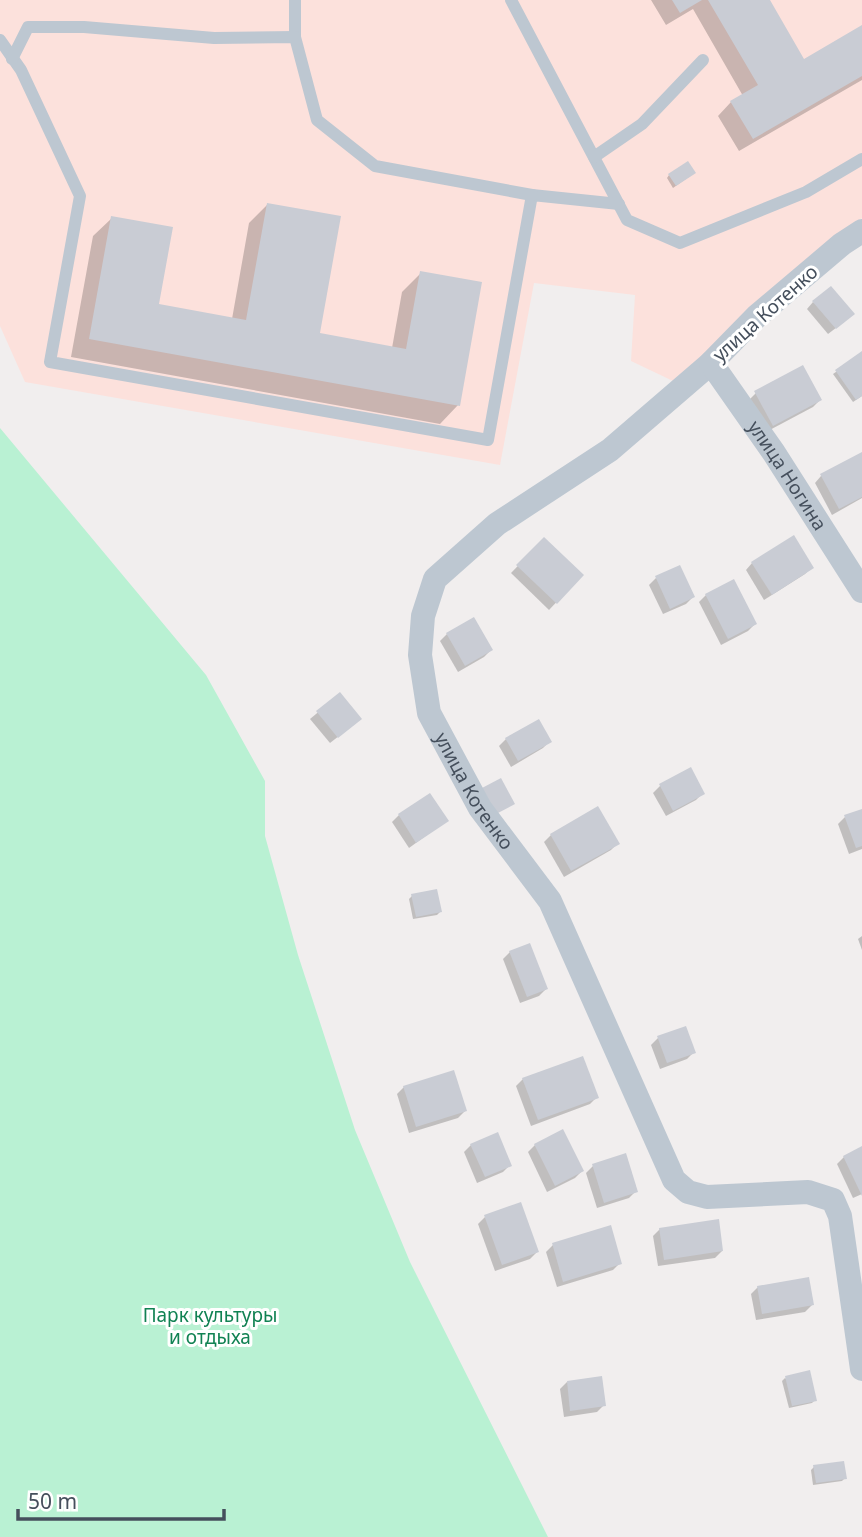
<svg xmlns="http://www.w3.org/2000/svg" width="862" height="1537" viewBox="0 0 862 1537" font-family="'Noto Sans',sans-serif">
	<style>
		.medical { fill: #fce1dc }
		.green { fill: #b9f1d3 }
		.shadow { fill: #0003 }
		.building { fill: #c9ccd4 }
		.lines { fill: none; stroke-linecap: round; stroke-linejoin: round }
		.service { stroke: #bdc7d1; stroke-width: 12 }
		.minor { stroke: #bdc7d1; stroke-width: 24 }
		.labels { text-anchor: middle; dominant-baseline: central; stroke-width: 6; stroke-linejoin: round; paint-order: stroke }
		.street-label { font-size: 19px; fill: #454f5c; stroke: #fff }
		.park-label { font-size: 19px; fill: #118253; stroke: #fff }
	</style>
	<rect width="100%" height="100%" fill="#f1eeee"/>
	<polygon class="medical" points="0,0 862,0 862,218 673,381 631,361 635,295 534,283 500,465 25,382 0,326"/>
	<polygon class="green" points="0,428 206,675 265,781 265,836 298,955 355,1130 410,1262 548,1537 0,1537"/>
	<g class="shadow">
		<polygon points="651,0 768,0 803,61 862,27 862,80 739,151 718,116 731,102 743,96 693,9 666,25"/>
		<polygon points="669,175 690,176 673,188 667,178"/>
		<polygon points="267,205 318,334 392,348 402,292 421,273 458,405 440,424 71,357 93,236 112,218 157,305 232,319 249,223"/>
		<polygon points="813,302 845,321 828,334 807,309"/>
		<polygon points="862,354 862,396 853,402 833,374"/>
		<polygon points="756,393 820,400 813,407 766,432 749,400"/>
		<polygon points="862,454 862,498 832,515 815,483 821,476"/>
		<polygon points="544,539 582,575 549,610 511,573"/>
		<polygon points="752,563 812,567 805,574 764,600 746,570"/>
		<polygon points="656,578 693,597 686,604 663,614 649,585"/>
		<polygon points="706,595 755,624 748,631 721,645 699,602"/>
		<polygon points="447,634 491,650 484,657 458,672 440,641"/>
		<polygon points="340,694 353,725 330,743 310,719"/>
		<polygon points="506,739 550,741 543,748 511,767 499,746"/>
		<polygon points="690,770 703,793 696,800 666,816 653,793 660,786"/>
		<polygon points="862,811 862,849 849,854 838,824 845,817"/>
		<polygon points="399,815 446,821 409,848 392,822"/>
		<polygon points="551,835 618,843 611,850 564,877 544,842"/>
		<polygon points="412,896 440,912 437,915 413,919 409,899"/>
		<polygon points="862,936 862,950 858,939"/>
		<polygon points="510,952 546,989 539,996 520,1003 503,959"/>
		<polygon points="658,1038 694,1052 687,1059 660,1069 651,1045"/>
		<polygon points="523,1079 597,1097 590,1104 531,1126 516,1086"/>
		<polygon points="404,1087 465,1111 458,1118 409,1133 397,1094"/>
		<polygon points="471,1145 510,1165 503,1172 477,1183 464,1152"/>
		<polygon points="535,1145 582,1171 575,1178 547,1192 528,1152"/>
		<polygon points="862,1148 862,1194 853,1198 837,1164 844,1157"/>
		<polygon points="593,1166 636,1191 629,1198 597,1208 586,1173"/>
		<polygon points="485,1217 537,1252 530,1259 495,1271 478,1224"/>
		<polygon points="660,1229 722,1251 715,1258 658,1266 653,1236"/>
		<polygon points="553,1245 620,1263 613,1270 557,1287 546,1252"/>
		<polygon points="758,1287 812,1305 805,1312 756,1320 751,1294"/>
		<polygon points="785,1378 815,1400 812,1403 789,1408 782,1381"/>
		<polygon points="567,1382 604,1405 597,1412 564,1417 560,1389"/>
		<polygon points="814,1467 845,1478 842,1481 813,1485 811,1470"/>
	</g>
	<g class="building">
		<polygon points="672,0 702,0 680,13"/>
		<polygon points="708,0 770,0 804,59 862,25 862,76 753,139 730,101 758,85"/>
		<polygon points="688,161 696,173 676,186 668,174"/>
		<polygon points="267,203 341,216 320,333 406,349 420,271 482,282 460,406 89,339 111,216 173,227 159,304 246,320"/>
		<polygon points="831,286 855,314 836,329 812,301"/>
		<polygon points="862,351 862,396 856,400 835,370"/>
		<polygon points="803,365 822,400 773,426 754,391"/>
		<polygon points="862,452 862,497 839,509 820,474"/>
		<polygon points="794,535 814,568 772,595 751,562"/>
		<polygon points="544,537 584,575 557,604 516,565"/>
		<polygon points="680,565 695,597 670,609 655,576"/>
		<polygon points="734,579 757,624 728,639 705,594"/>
		<polygon points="474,617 493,650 465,666 446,633"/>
		<polygon points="340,692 362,719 338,738 316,711"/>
		<polygon points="539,719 552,742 518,761 505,738"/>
		<polygon points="691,767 705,794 673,811 659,784"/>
		<polygon points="501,778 515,804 496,814 482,788"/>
		<polygon points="430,793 449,821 416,843 398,814"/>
		<polygon points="598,806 620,844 571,871 550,834"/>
		<polygon points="862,809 862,846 856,848 844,815"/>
		<polygon points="437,889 442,912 416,917 411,894"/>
		<polygon points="530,943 548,989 527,997 509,951"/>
		<polygon points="686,1026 696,1053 667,1063 657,1036"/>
		<polygon points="583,1056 599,1098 538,1120 522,1078"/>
		<polygon points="454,1070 467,1111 416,1127 403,1086"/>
		<polygon points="563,1129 584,1171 555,1186 534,1144"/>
		<polygon points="498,1132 512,1166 485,1177 470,1144"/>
		<polygon points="862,1146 862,1196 843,1156"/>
		<polygon points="626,1153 638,1192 604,1203 592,1164"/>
		<polygon points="521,1202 539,1252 502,1265 484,1215"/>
		<polygon points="719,1219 723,1251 664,1260 659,1228"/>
		<polygon points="611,1225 622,1264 563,1282 552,1243"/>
		<polygon points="809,1277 814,1305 762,1314 757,1286"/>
		<polygon points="810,1370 817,1401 792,1406 785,1376"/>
		<polygon points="602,1376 606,1406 570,1411 567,1381"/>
		<polygon points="844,1461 847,1479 816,1483 813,1465"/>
	</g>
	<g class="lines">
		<g class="service">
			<polyline points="295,0 295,37"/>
			<polyline points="511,0 627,220 680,243 806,192 862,159"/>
			<polyline points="0,40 21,70 80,196 50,362 488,440 532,195 619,204"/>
			<polyline points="12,59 28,27 84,27 214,38 295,37 317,120 375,166 532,195"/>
			<polyline points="594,157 642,124 703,60"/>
		</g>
		<g class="minor">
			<path id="s1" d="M862,231L842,244L757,316L711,363L610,450L497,524L435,579L423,616L420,655L429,713L480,808L550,901L674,1180L688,1192L707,1197L808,1192L833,1200L840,1216L862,1369"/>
			<path id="s2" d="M711,363L774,453L862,591"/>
		</g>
	</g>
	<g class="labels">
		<g class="street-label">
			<text transform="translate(765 313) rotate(-42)">улица Котенко</text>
			<text stroke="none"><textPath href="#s2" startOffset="136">улица Ногина</textPath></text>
			<text stroke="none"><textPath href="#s1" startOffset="779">улица Котенко</textPath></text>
		</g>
		<g class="park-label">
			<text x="210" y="1315">Парк культуры<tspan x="210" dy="22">и отдыха</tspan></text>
		</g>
	</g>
	<path d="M18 1509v10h206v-10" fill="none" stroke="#454f5c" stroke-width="3.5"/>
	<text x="28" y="1509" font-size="21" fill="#454f5c" stroke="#ffffff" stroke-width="5" paint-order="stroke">50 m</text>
</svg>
